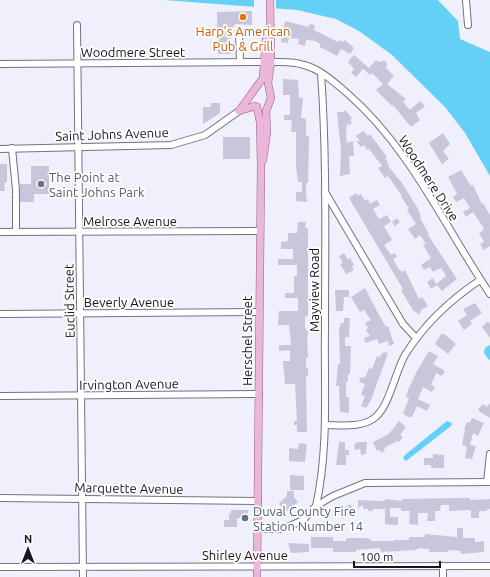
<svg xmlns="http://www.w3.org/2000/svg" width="490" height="577" viewBox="0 0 490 577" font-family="Ubuntu,sans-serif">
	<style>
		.water { fill: #64d0f5 }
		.pier { fill: #f0effc }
		.building { fill: #c8c6db }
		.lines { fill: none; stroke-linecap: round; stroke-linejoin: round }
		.minor-casing { stroke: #737184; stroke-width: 8 }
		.major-casing { stroke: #975e87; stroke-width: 8 }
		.minor { stroke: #fff; stroke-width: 6 }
		.major { stroke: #eab6d9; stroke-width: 7 }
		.food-dot { fill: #e8710a; stroke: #fefefe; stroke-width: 1.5 }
		.worship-dot { fill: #6b7280; stroke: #fefefe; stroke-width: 1.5 }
		.service-dot { fill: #5c6f8a; stroke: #fefefe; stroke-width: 1.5 }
		.labels { text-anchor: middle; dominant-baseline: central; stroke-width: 3.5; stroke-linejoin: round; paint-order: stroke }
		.food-label { font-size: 13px; fill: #c56008; stroke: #fefefe }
		.street-label { font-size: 13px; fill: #17161e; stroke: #fefefe }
		.worship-label { font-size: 13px; fill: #5b616d; stroke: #fefefe; text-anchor: start }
		.service-label { font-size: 13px; fill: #4e5e75; stroke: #fefefe; text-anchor: start }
	</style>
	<rect width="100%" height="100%" fill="#f0effc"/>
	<g class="water">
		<polygon points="164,0 438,0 458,21 460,39 490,52 490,176 465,133 445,107 392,55 359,31 336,19 297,10"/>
		<polygon points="490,345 490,359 489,360 484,353 485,348"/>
		<polygon points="447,421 452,423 451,426 406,461 403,458 405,455"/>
	</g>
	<polygon class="pier" points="254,0 276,0 276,10 254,9"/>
	<g class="building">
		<polygon points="252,11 252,25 235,24 231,30 231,54 218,54 217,12"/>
		<polygon points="285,21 309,27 309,24 315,25 314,30 338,42 339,40 343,42 345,40 354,48 350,54 341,49 337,56 320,47 320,44 315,41 306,40 305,46 298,44 299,39 289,38 288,43 281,42"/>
		<polygon points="354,55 369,68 376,60 379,62 385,61 387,64 386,68 394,76 387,84 406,99 403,102 410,110 420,101 425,106 416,113 420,120 411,127 393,105 392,106 376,90 383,84 372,73 370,75 363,69 356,77 351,73 354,69 348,62"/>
		<polygon points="283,79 298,80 299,98 303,98 301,118 305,118 306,120 306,136 309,136 308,183 306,183 306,192 307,202 296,201 296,192 302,192 302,182 298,182 296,166 296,132 291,132 292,120 284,120 284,115 290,115 290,95 283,95"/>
		<polygon points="211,103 220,103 220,113 203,124 203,107 211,107"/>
		<polygon points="345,110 352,118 350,120 352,122 349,126 347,123 346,137 347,143 353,141 354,156 349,156 350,174 340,176 341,150 337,112 343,112"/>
		<polygon points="363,131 368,136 370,134 387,157 385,158 389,165 388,166 402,183 418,209 421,217 420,218 429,234 428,235 457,279 442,291 437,285 431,289 427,282 433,278 436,284 446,276 441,268 433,272 430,267 424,270 421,265 431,258 423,245 426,244 420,235 415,239 408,229 416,224 407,210 409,208 401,197 402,196 388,176 385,178 378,168 382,166 369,149 367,150 364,145 361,147 356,141 360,141 356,136"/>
		<polygon points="443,133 450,144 443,151 449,159 442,164 429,143"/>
		<rect x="223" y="137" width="27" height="22"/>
		<polygon points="0,164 7,164 7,182 4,183 5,191 0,191"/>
		<polygon points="31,166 49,166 49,194 34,194 34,202 20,202 20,184 31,184"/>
		<polygon points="461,170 471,186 473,185 482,204 483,203 490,215 490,246 484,250 480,244 484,242 479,233 484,230 483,227 473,212 466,217 463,212 470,208 464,198 456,202 453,197 457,194 448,177"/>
		<polygon points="356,193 358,196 361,194 365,201 368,199 370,204 377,200 380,205 373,209 379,219 387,215 391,222 384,226 392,240 384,245 391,255 395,253 397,257 393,259 398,268 402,272 405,270 419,299 422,297 428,306 421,310 419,315 415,311 414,312 401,290 403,289 349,198"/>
		<polygon points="397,218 400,222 395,226 392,222"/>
		<polygon points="298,222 306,222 305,228 308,228 308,316 305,316 305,328 308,331 308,337 307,337 308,358 306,358 306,368 308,368 308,376 306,376 307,432 297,432 297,425 294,425 294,421 297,421 295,384 285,384 283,361 290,361 290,350 279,351 279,345 291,345 289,325 278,325 279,311 298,311 298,298 285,298 285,293 294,293 294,276 297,276 297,265 278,265 278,259 293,259 293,249 281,249 281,242 288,241 288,233 297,233"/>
		<polygon points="344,253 348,260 350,258 354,265 352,267 354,270 346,274 340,264 343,263 339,256"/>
		<polygon points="365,288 378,313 386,327 388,326 394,344 389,346 388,341 379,344 377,339 365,343 364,338 370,336 366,330 368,328 365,323 371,320 364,310 360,312 351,297"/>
		<polygon points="335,290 349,290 349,297 344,297 343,311 336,311"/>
		<polygon points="475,303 482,313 470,321 472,324 464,330 458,321 467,315 463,309"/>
		<polygon points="344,318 350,318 349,337 345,337 345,346 351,346 350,374 348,374 348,382 346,382 346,397 349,397 349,413 340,412 339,386 336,386 338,364 340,364 339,329 341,323 344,323"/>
		<polygon points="488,321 490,324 490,338 482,327"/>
		<polygon points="441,334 444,334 456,344 448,354 435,344"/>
		<polygon points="429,351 438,356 433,364 445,371 442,376 436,373 431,385 435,387 432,392 423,387 418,399 430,405 427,411 417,406 412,417 409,417 403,414 409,398 406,397 408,390 417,371"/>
		<polygon points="384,352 388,353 387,356 371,400 366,408 361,406 365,396 361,395 365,384 359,382 361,377 365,378 369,368 372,369 377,356 379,357"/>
		<polygon points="490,403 490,418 480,412 478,409 483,404 487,407"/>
		<polygon points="472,418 484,423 478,436 473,433 470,445 476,446 472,459 465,458 467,447 462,445 465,429 464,429 467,422 470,423"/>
		<polygon points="399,421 406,427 400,435 403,437 399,442 397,441 384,448 385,451 381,453 380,450 377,451 373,442 389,434"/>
		<polygon points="339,442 345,442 345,450 349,450 349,455 346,455 346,465 336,465"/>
		<polygon points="358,442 367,442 366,454 361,455 360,449 355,450 354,444"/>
		<polygon points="299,443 307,444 305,462 289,461 289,448 298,449"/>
		<polygon points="433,454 444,455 444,468 431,468 431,465 424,465 424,458 433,458"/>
		<polygon points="290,475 304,476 304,490 290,490"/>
		<polygon points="287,491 294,491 294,497 298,502 284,513 279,503 287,496"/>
		<polygon points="464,498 470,498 470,500 490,499 490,509 487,509 487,511 479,511 479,518 471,518 471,510 449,511 449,505 441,505 440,511 435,511 435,521 427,521 428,513 418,513 418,525 409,524 410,511 401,511 401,508 390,508 390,517 398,517 398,525 392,525 385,524 385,509 373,509 373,511 368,511 368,509 363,509 363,505 358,508 358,500 378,501 385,501 385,499 402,501 402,499"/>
		<polygon points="350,504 355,510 342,519 338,512"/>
		<polygon points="231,510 248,510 248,519 237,518 237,527 224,527 224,520 229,520 229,513 231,514"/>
		<polygon points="457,528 463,528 463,538 475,538 475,542 484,541 484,552 461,554 461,551 448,550 448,552 429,552 429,549 419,548 416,550 381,552 380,548 356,550 356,552 333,552 333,548 311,548 311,537 333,537 333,541 346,541 346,538 365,538 371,539 371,541 394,541 394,540 409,540 409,537 425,537 425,534 457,537"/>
		<polygon points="288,543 309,544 309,552 291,553"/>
	</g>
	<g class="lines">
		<g class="minor-casing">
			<g id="minor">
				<polyline points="466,0 468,25"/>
				<polyline points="77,25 83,577"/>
				<polyline points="240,62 239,33 266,33"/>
				<path d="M271,62C282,62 293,61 304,65C320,69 334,82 347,93C411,149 443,224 490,294"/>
				<polyline points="0,64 265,62"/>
				<polyline points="12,148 16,190"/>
				<polyline points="0,149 171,145 205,135 239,111"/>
				<polyline points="325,192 403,324 416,338"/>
				<polyline points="16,194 16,232"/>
				<polyline points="0,232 259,231"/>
				<polyline points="0,314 259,312"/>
				<polyline points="0,396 259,394"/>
				<path d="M325,425C340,425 359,428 373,419C389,409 395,372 405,355C425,323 450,300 480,280"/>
				<polyline points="487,482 490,454"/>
				<polyline points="0,498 258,501"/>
				<path d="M316,506C329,448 324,387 325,328C325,243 327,158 321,73"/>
				<polyline points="258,529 280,529 290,526 303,520 316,506 333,496 365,483 490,482"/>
				<polyline points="443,566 443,577"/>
				<polyline points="0,567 490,566"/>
			</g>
		</g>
		<g class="major-casing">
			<g id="major">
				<polyline points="257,107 260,122 261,165 257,577"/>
				<polyline points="239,111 263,78 266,38"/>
				<polyline points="239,111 255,106"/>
				<polyline points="263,160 267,132 266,111 271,98 268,83 271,62 270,0"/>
			</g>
		</g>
		<use href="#minor" class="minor"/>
		<use href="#major" class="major"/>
	</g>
	<circle class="food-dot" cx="243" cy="17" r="4"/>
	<circle class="worship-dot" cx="41" cy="184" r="4"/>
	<circle class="service-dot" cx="245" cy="518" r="4"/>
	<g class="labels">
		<g class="food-label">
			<text x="243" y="31">Harp's American<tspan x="243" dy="15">Pub &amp; Grill</tspan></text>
		</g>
		<g class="street-label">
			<text x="133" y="52">Woodmere Street</text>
			<text transform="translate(112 134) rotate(-2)">Saint Johns Avenue</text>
			<text transform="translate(429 178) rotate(57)">Woodmere Drive</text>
			<text x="130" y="221">Melrose Avenue</text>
			<text transform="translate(314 290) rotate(-90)">Mayview Road</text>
			<text transform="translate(69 301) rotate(-91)">Euclid Street</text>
			<text x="129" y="302">Beverly Avenue</text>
			<text transform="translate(247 341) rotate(-90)">Herschel Street</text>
			<text transform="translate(129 384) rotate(-1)">Irvington Avenue</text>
			<text transform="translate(129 488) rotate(1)">Marquette Avenue</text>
			<text x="245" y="555">Shirley Avenue</text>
		</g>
		<g class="worship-label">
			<text x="49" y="177">The Point at<tspan x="49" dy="15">Saint Johns Park</tspan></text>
		</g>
		<g class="service-label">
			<text x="253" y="511">Duval County Fire<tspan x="253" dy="15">Station Number 14</tspan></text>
		</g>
	</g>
	<g transform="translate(28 549)" stroke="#fefefe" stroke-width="3" paint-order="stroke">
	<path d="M0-3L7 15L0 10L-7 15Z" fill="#17161e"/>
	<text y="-6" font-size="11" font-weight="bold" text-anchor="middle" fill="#17161e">N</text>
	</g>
	<path d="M354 561v6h86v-6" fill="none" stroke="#17161e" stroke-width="2"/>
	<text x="360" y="561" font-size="12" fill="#17161e" stroke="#fefefe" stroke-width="3" paint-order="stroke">100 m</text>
</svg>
